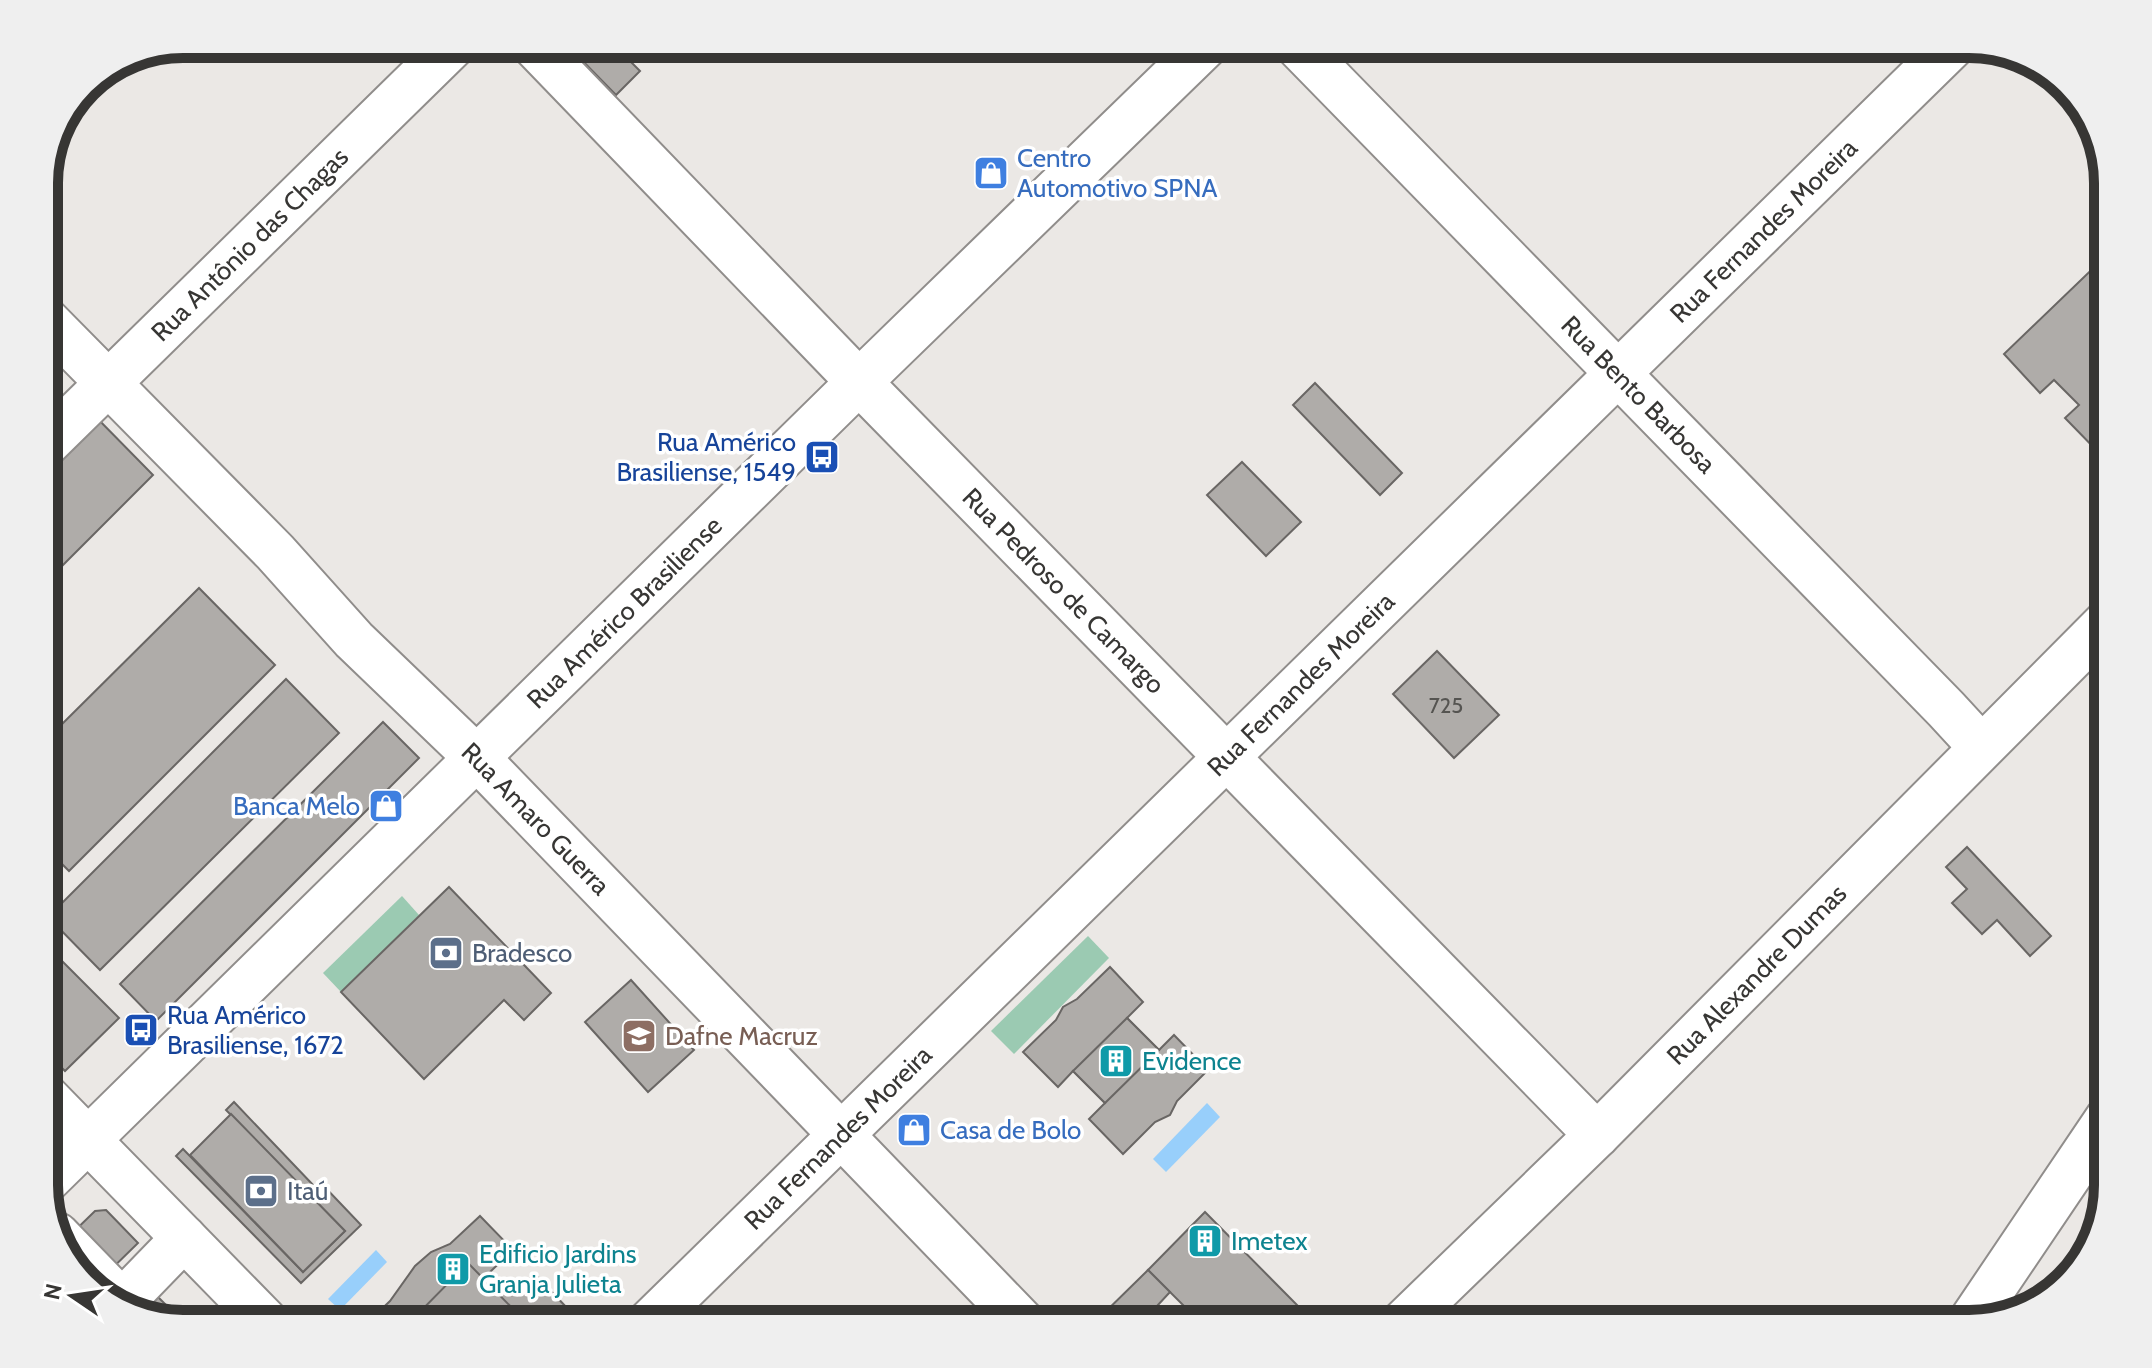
<svg xmlns="http://www.w3.org/2000/svg" width="2152" height="1368" viewBox="0 0 2152 1368" font-family="Cabin,sans-serif">
	<style>
		.green { fill: #9bcab2 }
		.water { fill: #98cffb }
		.building { fill: #afaca9; stroke: #696664; stroke-width: 2 }
		.lines { fill: none; stroke-linecap: round; stroke-linejoin: round }
		.minor-casing { stroke: #908d8b; stroke-width: 48 }
		.minor { stroke: #fff; stroke-width: 44 }
		.labels { text-anchor: middle; dominant-baseline: central; stroke-width: 7; stroke-linejoin: round; paint-order: stroke }
		.number-label { font-size: 22px; fill: #555451 }
		.shop-label { font-size: 26px; fill: #366cbe; stroke: #fff; text-anchor: start }
		.street-label { font-size: 26px; fill: #373634; stroke: #fff }
		.transit-label { font-size: 26px; fill: #164399; stroke: #fff; text-anchor: end }
		.service-label { font-size: 26px; fill: #4e5e75; stroke: #fff; text-anchor: start }
		.education-label { font-size: 26px; fill: #785e54; stroke: #fff; text-anchor: start }
		.culture-label { font-size: 26px; fill: #0d838f; stroke: #fff; text-anchor: start }
		.rim { fill: none; stroke: #373634; stroke-width: 10 }
	</style>
	<rect width="100%" height="100%" fill="#ebe8e5"/>
	<g class="green">
		<polygon points="402,896 419,915 341,992 323,973"/>
		<polygon points="1088,936 1109,958 1014,1054 991,1031"/>
	</g>
	<g class="water">
		<polygon points="1207,1103 1220,1117 1166,1172 1153,1159"/>
		<polygon points="376,1250 387,1262 340,1310 328,1299"/>
	</g>
	<g class="building">
		<polygon points="566,44 634,44 641,51 630,61 640,71 616,95"/>
		<polygon points="2108,254 2108,458 2106,460 2065,418 2079,405 2054,380 2040,393 2004,354"/>
		<polygon points="1315,383 1402,473 1380,495 1293,405"/>
		<polygon points="91,412 153,475 44,584 44,459"/>
		<polygon points="1242,462 1301,522 1266,556 1207,495"/>
		<polygon points="199,588 275,665 69,871 44,846 44,742"/>
		<polygon points="1437,651 1499,715 1454,758 1393,694"/>
		<polygon points="286,679 339,733 100,970 48,917"/>
		<polygon points="383,722 419,758 156,1021 120,984"/>
		<polygon points="1967,847 2051,936 2030,956 1997,920 1982,934 1952,903 1967,889 1946,867"/>
		<polygon points="449,887 551,993 524,1020 504,1000 424,1079 341,992"/>
		<polygon points="44,943 119,1018 65,1071 44,1050"/>
		<polygon points="1110,967 1143,1002 1127,1018 1159,1050 1174,1035 1208,1070 1177,1101 1170,1115 1155,1122 1123,1154 1089,1119 1105,1103 1073,1071 1058,1087 1023,1052 1056,1020 1063,1007 1077,999"/>
		<polygon points="631,980 694,1050 648,1092 585,1022"/>
		<polygon points="1127,1018 1159,1050 1105,1103 1073,1071"/>
		<polygon points="234,1102 315,1187 320,1182 361,1225 301,1283 176,1156 183,1149 303,1272 345,1231 226,1110"/>
		<polygon points="231,1114 345,1231 303,1272 190,1155"/>
		<polygon points="106,1210 138,1243 93,1287 60,1245 95,1211"/>
		<polygon points="1205,1212 1297,1305 1277,1324 1202,1324 1148,1270"/>
		<polygon points="480,1216 513,1250 490,1272 512,1295 535,1274 568,1309 552,1324 366,1324 390,1301 415,1266 431,1252 450,1244"/>
		<polygon points="468,1263 519,1315 510,1324 408,1324"/>
		<polygon points="1148,1270 1170,1292 1157,1306 1176,1324 1093,1324"/>
		<polygon points="151,1290 185,1324 132,1309"/>
	</g>
	<g class="lines">
		<g class="minor-casing">
			<g id="minor">
				<path id="s1" d="M533,44L859,382L1597,1135"/>
				<path id="s2" d="M1296,44L1946,709L1981,747"/>
				<path id="s3" d="M44,318L275,552L354,640L478,759L1024,1324"/>
				<path id="s4" d="M44,446L454,44"/>
				<polyline points="44,1095 268,1324"/>
				<path id="s5" d="M44,1183L859,382L1207,44"/>
				<polyline points="57,1235 122,1302 184,1238"/>
				<path id="s6" d="M648,1324L1954,44"/>
				<path id="s7" d="M1402,1324L1597,1135L2108,621"/>
				<polyline points="1969,1324 2108,1118"/>
			</g>
		</g>
		<use href="#minor" class="minor"/>
	</g>
	<defs>
		<g id="shop-square" transform="scale(1.8)"><rect x="-9" y="-9" width="18" height="18" rx="4" fill="#3f7fe0" stroke="#fff"/><path d="M-5-2.5h2.3a2.7 3.5 0 0 1 5.4 0H5L5.5 6h-11ZM-1.5-2.5h3a1.5 2.3 0 0 0-3 0Z" fill="#fff"/></g>
		<g id="bus-square" transform="scale(1.8)"><rect x="-9" y="-9" width="18" height="18" rx="4" fill="#1a4fb4" stroke="#fff"/><path d="M-5-6H5V4H4V6H2V4H-2V6H-4V4H-5ZM-3.5-4V0h7V-4ZM-3.5 1.2v1.5H-2V1.2ZM2 1.2v1.5H3.5V1.2Z" fill="#fff"/></g>
		<g id="bank-square" transform="scale(1.8)"><rect x="-9" y="-9" width="18" height="18" rx="4" fill="#5c6f8a" stroke="#fff"/><path d="M-6-4H6V4H-6ZM0-2.3a2.3 2.3 0 1 0 0 4.6a2.3 2.3 0 1 0 0-4.6Z" fill="#fff"/></g>
		<g id="school-square" transform="scale(1.8)"><rect x="-9" y="-9" width="18" height="18" rx="4" fill="#8d6e63" stroke="#fff"/><path d="M0-5L7-2L0 1L-7-2ZM-4 1L0 2.5L4 1V4Q0 6-4 4Z" fill="#fff"/></g>
		<g id="building-square" transform="scale(1.8)"><rect x="-9" y="-9" width="18" height="18" rx="4" fill="#0f9aa8" stroke="#fff"/><path d="M-4-6H4V6H1V3H-1V6H-4ZM-2.5-4.3h1.7v1.8h-1.7ZM.8-4.3h1.7v1.8H.8ZM-2.5-1h1.7V.8h-1.7ZM.8-1h1.7V.8H.8Z" fill="#fff"/></g>
	</defs>
	<g fill-rule="evenodd">
		<use href="#shop-square" x="991" y="173"/>
		<use href="#bus-square" x="822" y="457"/>
		<use href="#shop-square" x="386" y="806"/>
		<use href="#bank-square" x="446" y="953"/>
		<use href="#bus-square" x="141" y="1030"/>
		<use href="#school-square" x="639" y="1036"/>
		<use href="#building-square" x="1116" y="1061"/>
		<use href="#shop-square" x="914" y="1130"/>
		<use href="#bank-square" x="261" y="1191"/>
		<use href="#building-square" x="1205" y="1241"/>
		<use href="#building-square" x="453" y="1269"/>
	</g>
	<g class="labels">
		<g class="number-label">
			<text x="1446" y="705">725</text>
		</g>
		<g class="shop-label">
			<text x="1017" y="158">Centro<tspan x="1017" dy="30">Automotivo SPNA</tspan></text>
			<text x="360" y="806" text-anchor="end">Banca Melo</text>
			<text x="940" y="1130">Casa de Bolo</text>
		</g>
		<g class="street-label">
			<text stroke="none"><textPath href="#s6" startOffset="1562">Rua Fernandes Moreira</textPath></text>
			<text stroke="none"><textPath href="#s4" startOffset="288">Rua Antônio das Chagas</textPath></text>
			<text stroke="none"><textPath href="#s2" startOffset="490">Rua Bento Barbosa</textPath></text>
			<text stroke="none"><textPath href="#s1" startOffset="762">Rua Pedroso de Camargo</textPath></text>
			<text stroke="none"><textPath href="#s5" startOffset="814">Rua Américo Brasiliense</textPath></text>
			<text stroke="none"><textPath href="#s6" startOffset="914">Rua Fernandes Moreira</textPath></text>
			<text stroke="none"><textPath href="#s3" startOffset="702">Rua Amaro Guerra</textPath></text>
			<text stroke="none"><textPath href="#s7" startOffset="498">Rua Alexandre Dumas</textPath></text>
			<text stroke="none"><textPath href="#s6" startOffset="266">Rua Fernandes Moreira</textPath></text>
		</g>
		<g class="transit-label">
			<text x="796" y="442">Rua Américo<tspan x="796" dy="30">Brasiliense, 1549</tspan></text>
			<text x="167" y="1015" text-anchor="start">Rua Américo<tspan x="167" dy="30">Brasiliense, 1672</tspan></text>
		</g>
		<g class="service-label">
			<text x="472" y="953">Bradesco</text>
			<text x="287" y="1191">Itaú</text>
		</g>
		<g class="education-label">
			<text x="665" y="1036">Dafne Macruz</text>
		</g>
		<g class="culture-label">
			<text x="1142" y="1061">Evidence</text>
			<text x="1231" y="1241">Imetex</text>
			<text x="479" y="1254">Edificio Jardins<tspan x="479" dy="30">Granja Julieta</tspan></text>
		</g>
	</g>
	<path d="M0 0H2152V1368H0ZM183 58H1969A125 125 0 0 1 2094 183V1185A125 125 0 0 1 1969 1310H183A125 125 0 0 1 58 1185V183A125 125 0 0 1 183 58Z" fill="#efefef" fill-rule="evenodd"/>
	<path class="rim" d="M183 58H1969A125 125 0 0 1 2094 183V1185A125 125 0 0 1 1969 1310H183A125 125 0 0 1 58 1185V183A125 125 0 0 1 183 58Z"/>
	<g transform="translate(72 1296) rotate(283)" stroke="#ffffff" stroke-width="6" paint-order="stroke">
	<path d="M0-6L14 30L0 20L-14 30Z" fill="#373634"/>
	<text y="-12" font-size="22" font-weight="bold" text-anchor="middle" fill="#373634">N</text>
	</g>
</svg>
